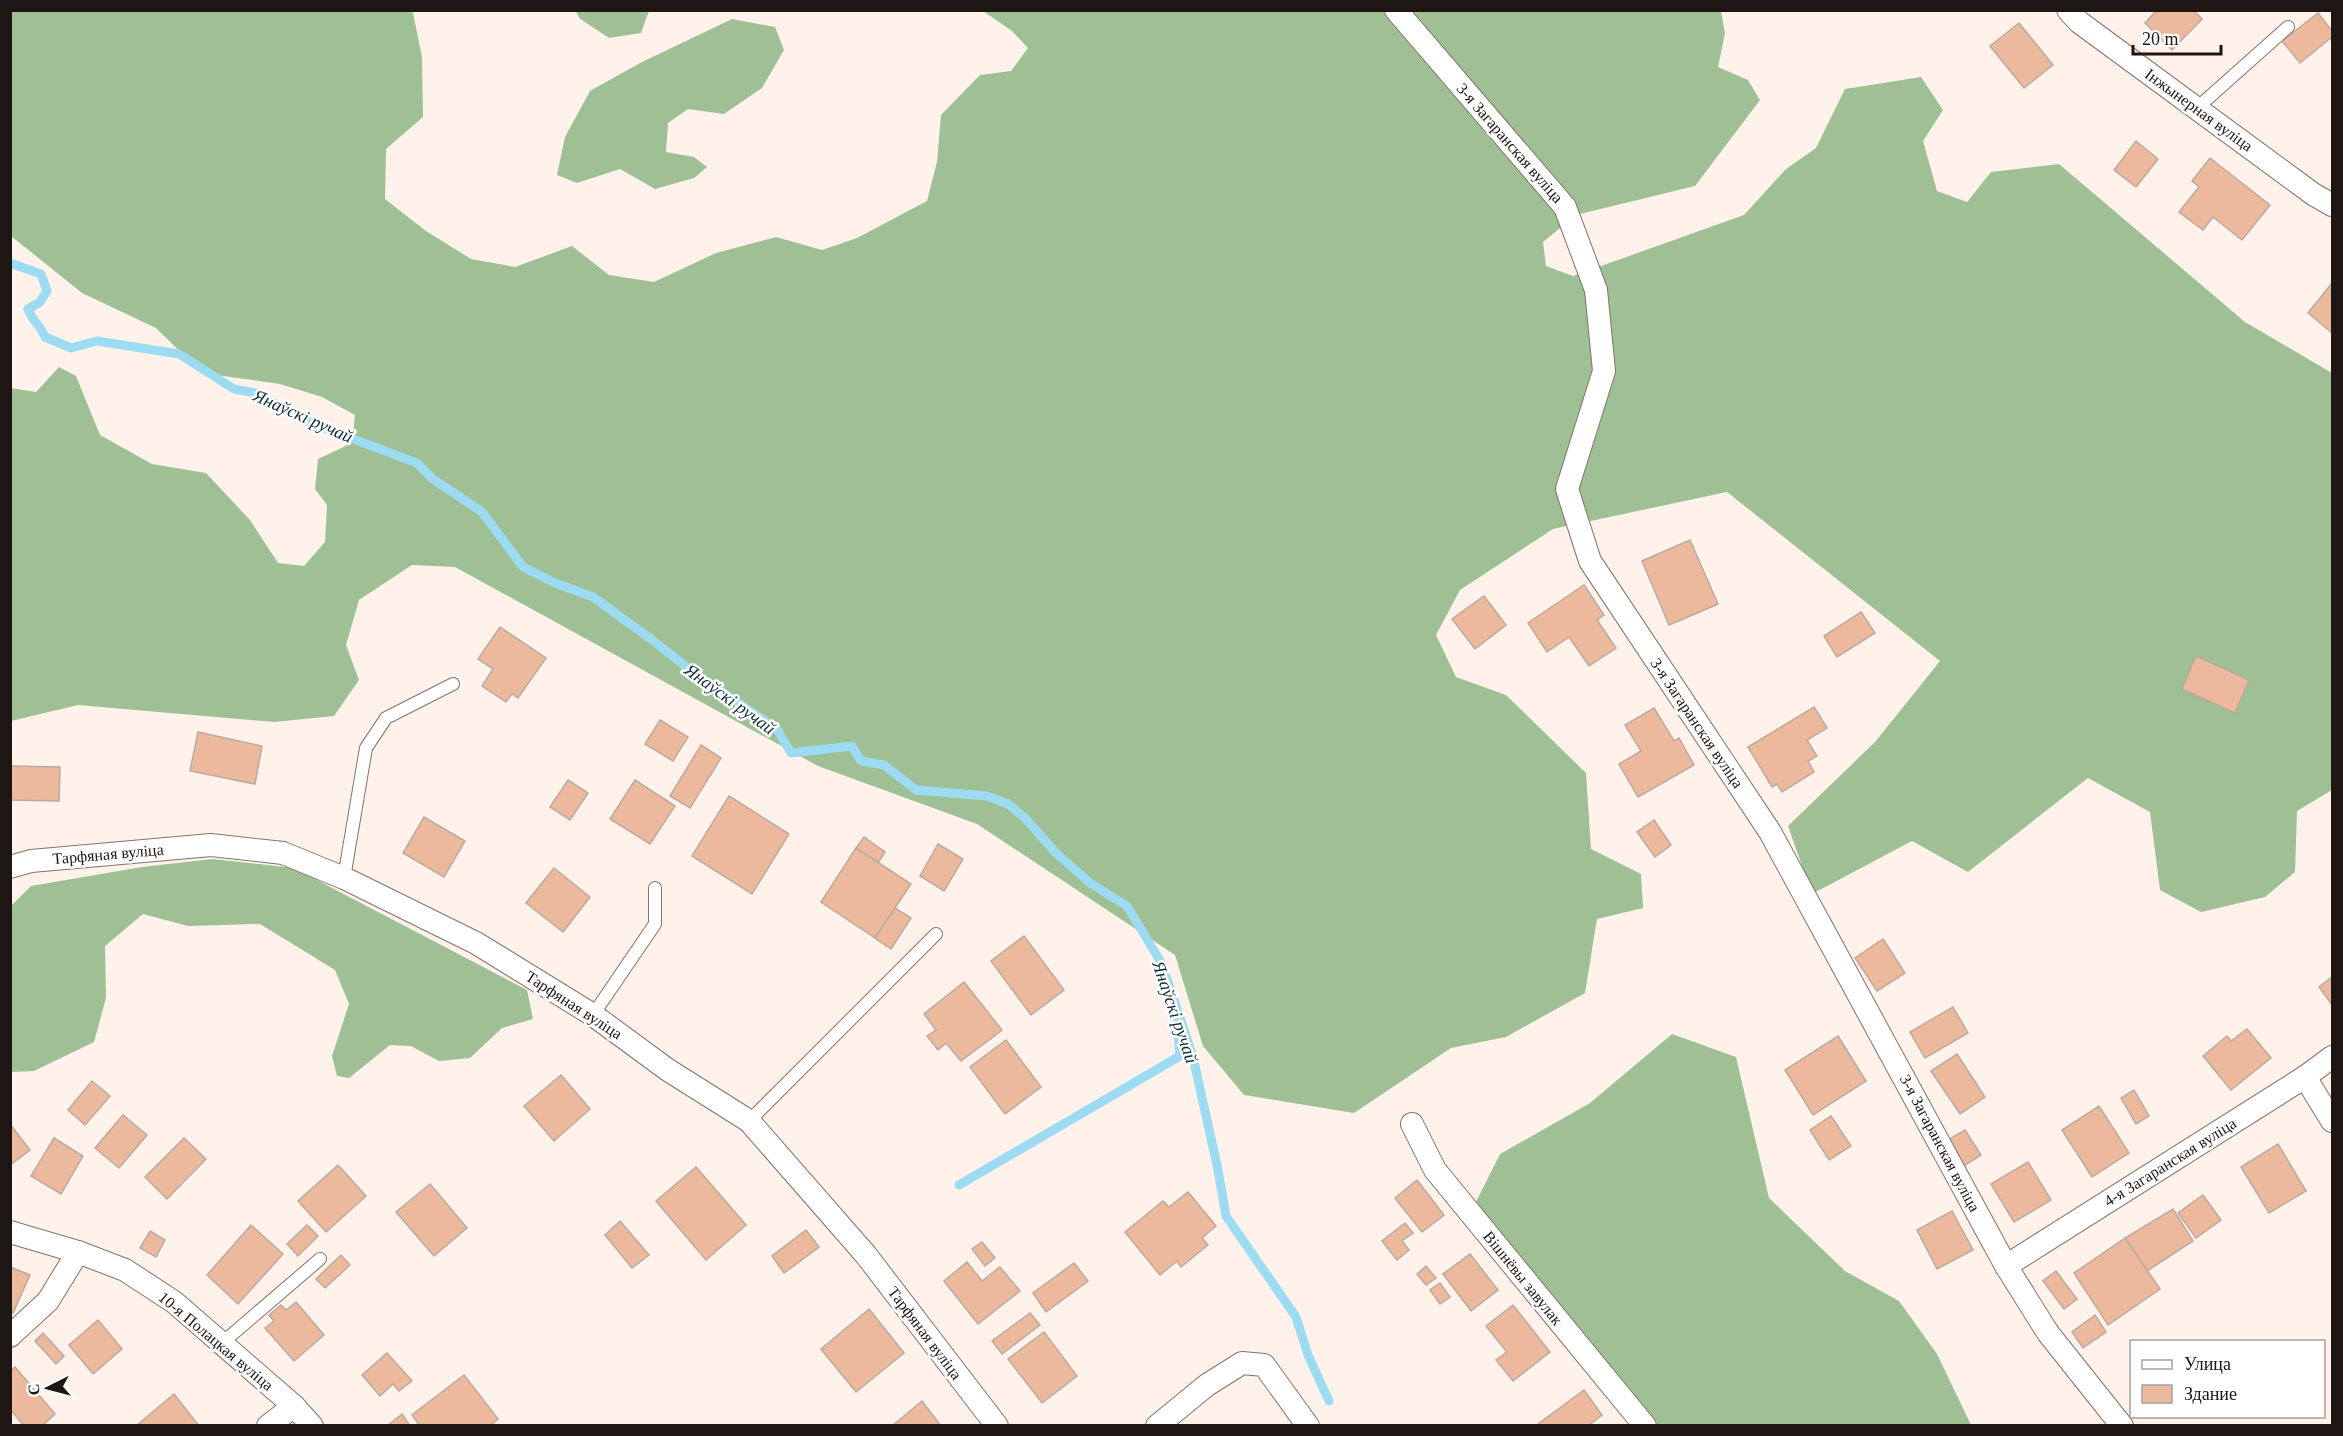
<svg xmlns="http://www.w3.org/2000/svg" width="2343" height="1436" viewBox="0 0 2343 1436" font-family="'Times New Roman',serif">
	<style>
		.forest { fill: #9fc094 }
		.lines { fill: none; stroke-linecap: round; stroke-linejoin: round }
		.stream { stroke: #9cdbf1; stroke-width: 9 }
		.building { fill: #ecb99d; stroke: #bca99f; stroke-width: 1.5 }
		.service-casing { stroke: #847369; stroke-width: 14 }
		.minor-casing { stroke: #847369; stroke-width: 24 }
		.service { stroke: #fff; stroke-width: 12 }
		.minor { stroke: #fff; stroke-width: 22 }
		.labels { text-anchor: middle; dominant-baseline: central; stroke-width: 5; stroke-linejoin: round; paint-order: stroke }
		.street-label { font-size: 16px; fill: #1d1613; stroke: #fff }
		.water-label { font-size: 18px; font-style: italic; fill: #0f2e38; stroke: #fff }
	</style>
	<rect width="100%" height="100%" fill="#fef2eb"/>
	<g class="forest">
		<polygon points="10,11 410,11 413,13 422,57 423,117 386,149 385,199 426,231 471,259 515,267 572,246 609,275 654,282 716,253 776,237 822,250 857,238 927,201 937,162 941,115 980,75 1011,71 1028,48 1012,31 983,11 1721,11 1725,33 1718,67 1748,80 1760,100 1695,186 1576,215 1543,242 1546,266 1573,276 1744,215 1786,169 1816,148 1845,89 1921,77 1943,110 1923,141 1937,191 1967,202 1991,172 2059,164 2245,322 2332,373 2332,790 2297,811 2295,872 2265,897 2201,912 2160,890 2150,812 2088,778 1968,872 1912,841 1812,894 1788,826 1875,742 1940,661 1727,492 1553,529 1460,590 1436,635 1456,677 1506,695 1586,773 1591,849 1641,874 1643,908 1597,919 1585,993 1506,1037 1451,1048 1354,1113 1244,1095 1203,1046 1175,955 977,824 818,766 455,567 412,565 359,600 346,645 359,680 334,716 274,722 78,705 11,721 11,388 36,392 59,367 76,376 100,435 152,464 206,473 250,520 278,563 304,566 325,542 327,505 315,489 318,459 352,443 355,415 322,397 280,384 202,373 156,328 82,293 11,236"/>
		<polygon points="576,11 576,10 649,11 641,33 609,38 579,18"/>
		<polygon points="732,19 775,27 784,50 762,88 724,114 688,109 668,123 666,152 694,157 707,167 694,178 655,189 620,169 577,183 557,175 565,137 590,91 640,63"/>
		<polygon points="212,859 294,868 527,990 533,1019 502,1028 470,1058 439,1061 411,1046 390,1045 349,1078 337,1076 332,1056 349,1004 335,970 260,924 188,926 143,914 105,946 106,998 94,1042 34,1071 11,1072 10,907 31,886 142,867"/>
		<polygon points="1672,1034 1736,1057 1769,1198 1845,1271 1899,1301 1937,1354 1971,1425 1652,1425 1476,1202 1500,1154 1590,1103"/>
	</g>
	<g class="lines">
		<g class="stream">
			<path d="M10,263L41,274L47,291L40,302L28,309C32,321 40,324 45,337L71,348L97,341L179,354L234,389L256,393L311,423L417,463L433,479L482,512L523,567L555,583L593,597L651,639L698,676L777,729L791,753L852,746L861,761L884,765L916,790L987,796L1008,804L1025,818L1055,852L1090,883L1127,906L1162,964L1193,1057L1218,1170L1226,1216L1296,1317L1308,1355L1329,1401"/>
			<polyline points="959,1185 1180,1056 1177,1023"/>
		</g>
	</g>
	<g class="building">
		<polygon points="2157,10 2193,10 2202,19 2172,50 2145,23"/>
		<polygon points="2318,13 2332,31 2332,37 2300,63 2282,41"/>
		<polygon points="2019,23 2053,65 2024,88 1990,46"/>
		<polygon points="2136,141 2158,159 2136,187 2114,170"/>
		<polygon points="2210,158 2270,205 2242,240 2213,217 2203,230 2179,212 2199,187 2192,181"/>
		<polygon points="2332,283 2332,333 2308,313"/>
		<polygon points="1690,540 1718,604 1669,625 1642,561"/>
		<polygon points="1584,585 1604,615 1597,620 1616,648 1589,666 1569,637 1547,652 1528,623"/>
		<polygon points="1484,596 1506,625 1475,649 1452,619"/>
		<polygon points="1861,612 1875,633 1837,657 1824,636"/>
		<polygon points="500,627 546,658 518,698 512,694 506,702 482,686 493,669 478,659"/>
		<polygon points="2196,656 2249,680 2235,713 2182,689"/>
		<polygon points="1814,707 1827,728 1807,740 1817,756 1808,761 1814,772 1782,792 1777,784 1772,787 1748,747"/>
		<polygon points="1654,708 1674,741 1679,738 1694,765 1638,797 1619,764 1641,751 1625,725"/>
		<polygon points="660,720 688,737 673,761 645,744"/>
		<polygon points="198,732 262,746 255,784 190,771"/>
		<polygon points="701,745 721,758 690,808 670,796"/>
		<polygon points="11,766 60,767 59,801 11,800"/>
		<polygon points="568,780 588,793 570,820 550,807"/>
		<polygon points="635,780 675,806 650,844 610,819"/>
		<polygon points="729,796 789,834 752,894 692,856"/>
		<polygon points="424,817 465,841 444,877 403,853"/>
		<polygon points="1654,820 1671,845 1655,857 1637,832"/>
		<polygon points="864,837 885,852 878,863 856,848"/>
		<polygon points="938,844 963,859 944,891 920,876"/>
		<polygon points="856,848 911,884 875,938 821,902"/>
		<polygon points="554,868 590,897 563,932 526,903"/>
		<polygon points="895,908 911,918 891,949 875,938"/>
		<polygon points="1024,936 1064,990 1031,1015 991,961"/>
		<polygon points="1883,939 1905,973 1877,991 1855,958"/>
		<polygon points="2332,977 2332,1005 2319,987"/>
		<polygon points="964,982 1002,1030 961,1061 946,1043 938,1050 927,1036 936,1030 924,1014"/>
		<polygon points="1953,1007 1968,1033 1925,1058 1910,1032"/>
		<polygon points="2247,1029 2271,1058 2231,1090 2203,1056 2227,1036 2231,1041"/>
		<polygon points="1838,1036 1866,1081 1813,1115 1785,1070"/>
		<polygon points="1006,1040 1041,1087 1005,1114 970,1067"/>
		<polygon points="1957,1054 1985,1097 1960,1114 1931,1071"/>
		<polygon points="561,1075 590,1109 554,1141 524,1106"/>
		<polygon points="92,1081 110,1096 85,1125 68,1110"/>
		<polygon points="2134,1090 2149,1116 2136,1124 2121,1098"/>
		<polygon points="2099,1106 2129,1153 2092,1177 2062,1130"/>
		<polygon points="123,1115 147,1135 119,1168 95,1148"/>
		<polygon points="1831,1116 1851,1146 1829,1160 1810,1130"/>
		<polygon points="10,1124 30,1150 10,1165"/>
		<polygon points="1965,1130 1981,1155 1959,1169 1943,1143"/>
		<polygon points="54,1138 83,1156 61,1194 31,1176"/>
		<polygon points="184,1138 206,1159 167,1199 145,1177"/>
		<polygon points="2278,1144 2306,1191 2269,1213 2241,1167"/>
		<polygon points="2028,1162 2051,1200 2014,1222 1991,1184"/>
		<polygon points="338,1165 366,1196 326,1232 298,1201"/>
		<polygon points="696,1167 746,1225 706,1260 656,1201"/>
		<polygon points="1417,1180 1444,1215 1422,1232 1395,1198"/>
		<polygon points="430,1184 467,1228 434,1256 396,1212"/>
		<polygon points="1188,1192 1216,1226 1202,1238 1208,1245 1181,1267 1177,1261 1160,1275 1125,1232 1163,1201 1169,1207"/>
		<polygon points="2203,1195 2221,1220 2196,1238 2178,1213"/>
		<polygon points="2173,1209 2193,1241 2147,1271 2125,1238"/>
		<polygon points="1952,1211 1973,1250 1937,1269 1917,1230"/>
		<polygon points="620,1221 649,1255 632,1268 605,1235"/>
		<polygon points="1405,1223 1413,1233 1402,1241 1409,1250 1397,1260 1382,1241"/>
		<polygon points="251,1225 283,1254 238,1304 207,1275"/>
		<polygon points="307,1225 318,1236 298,1256 287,1244"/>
		<polygon points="806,1230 819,1247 784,1273 772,1256"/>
		<polygon points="150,1231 165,1240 156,1257 140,1248"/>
		<polygon points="2125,1238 2160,1289 2108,1325 2074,1273"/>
		<polygon points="982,1242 995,1258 985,1266 972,1249"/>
		<polygon points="1470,1254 1498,1290 1471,1311 1443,1274"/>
		<polygon points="341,1255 350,1265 325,1288 316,1279"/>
		<polygon points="967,1262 982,1281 1000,1267 1020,1291 978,1324 944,1281"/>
		<polygon points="1074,1263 1088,1281 1046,1312 1033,1293"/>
		<polygon points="1426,1266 1436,1278 1426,1285 1417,1274"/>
		<polygon points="10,1267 30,1275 13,1313 10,1312"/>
		<polygon points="2056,1271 2077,1299 2064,1309 2043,1281"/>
		<polygon points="1440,1283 1450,1297 1440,1304 1430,1290"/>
		<polygon points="296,1302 324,1335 294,1361 265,1328 274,1321 269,1315 281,1305 286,1310"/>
		<polygon points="1513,1305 1550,1352 1513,1381 1496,1360 1507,1352 1486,1326"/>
		<polygon points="869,1309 904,1353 856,1392 821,1349"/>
		<polygon points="1030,1313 1040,1325 1002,1354 992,1341"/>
		<polygon points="2095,1315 2106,1332 2083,1348 2072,1332"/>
		<polygon points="98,1320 122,1349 93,1374 69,1345"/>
		<polygon points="1044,1332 1077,1376 1042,1403 1008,1359"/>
		<polygon points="43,1333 64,1356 56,1364 35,1341"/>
		<polygon points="387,1353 412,1381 399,1391 393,1384 380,1396 362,1375"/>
		<polygon points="15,1367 55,1414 42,1426 24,1426 10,1409 10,1371"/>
		<polygon points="464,1375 498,1419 490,1426 420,1426 412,1415"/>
		<polygon points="1584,1390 1602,1415 1588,1426 1539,1426 1538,1424"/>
		<polygon points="174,1394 199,1426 136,1426"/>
		<polygon points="922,1401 941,1426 892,1426"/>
		<polygon points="402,1414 410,1426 387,1426"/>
	</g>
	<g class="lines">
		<g class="service-casing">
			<g id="service">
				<polyline points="2197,108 2288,27"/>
				<polyline points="344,878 366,748 386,718 453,684"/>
				<polyline points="593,1015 655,924 655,888"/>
				<polyline points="749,1121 936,934"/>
				<polyline points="222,1343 320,1259"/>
			</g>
		</g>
		<g class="minor-casing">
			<g id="minor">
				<polyline points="1396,10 1565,207 1596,290 1604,371 1567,489 1590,561 1770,832 2006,1266 2048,1333 2122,1426"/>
				<polyline points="2068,10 2079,22 2313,194 2332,205"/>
				<polyline points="10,867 31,861 211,845 283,853 344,878 476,943 593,1015 668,1070 749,1121 866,1255 997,1426"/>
				<polyline points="2305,1077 2332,1121"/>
				<polyline points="1412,1124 1435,1170 1645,1426"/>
				<polyline points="10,1232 78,1252 125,1270 174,1302 294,1406 312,1426"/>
				<polyline points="2006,1266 2305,1077 2332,1057"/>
				<polyline points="10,1336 48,1301 78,1252"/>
				<polyline points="268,1426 294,1406"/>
				<polyline points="1157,1426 1207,1385 1242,1363 1264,1365 1308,1426"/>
			</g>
		</g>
		<use href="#service" class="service"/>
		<use href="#minor" class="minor"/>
	</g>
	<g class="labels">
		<g class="street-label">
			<text transform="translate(2199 110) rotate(36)">Інжынерная вуліца</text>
			<text transform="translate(1510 143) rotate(49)">3-я Загаранская вуліца</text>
			<text transform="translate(1697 723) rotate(56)">3-я Загаранская вуліца</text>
			<text transform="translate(108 854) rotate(-5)">Тарфяная вуліца</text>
			<text transform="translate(574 1005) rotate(33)">Тарфяная вуліца</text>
			<text transform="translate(1940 1143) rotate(62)">3-я Загаранская вуліца</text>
			<text transform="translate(2170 1162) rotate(-32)">4-я Загаранская вуліца</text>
			<text transform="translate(1523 1278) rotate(51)">Вішнёвы завулак</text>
			<text transform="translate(925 1333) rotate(53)">Тарфяная вуліца</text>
			<text transform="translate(216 1341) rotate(40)">10-я Полацкая вуліца</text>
		</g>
		<g class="water-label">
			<text transform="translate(303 416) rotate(24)">Янаўскі ручай</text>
			<text transform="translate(730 699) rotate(36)">Янаўскі ручай</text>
			<text transform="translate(1175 1012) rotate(71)">Янаўскі ручай</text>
		</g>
	</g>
	<rect width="2343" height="1436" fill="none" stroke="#1d1613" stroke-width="24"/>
	<rect x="2130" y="1340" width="195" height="78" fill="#ffffff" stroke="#a5a2a1" stroke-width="1.5"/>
	<rect x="2142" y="1360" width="30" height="9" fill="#ffffff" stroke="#a5a2a1" stroke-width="1.5"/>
	<text x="2184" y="1370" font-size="18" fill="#1d1613">Улица</text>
	<rect x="2142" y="1385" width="30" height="18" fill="#ecb99d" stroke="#a5a2a1" stroke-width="1.5"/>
	<text x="2184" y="1400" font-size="18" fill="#1d1613">Здание</text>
	<g transform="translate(48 1388) rotate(264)" stroke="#ffffff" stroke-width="4.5" paint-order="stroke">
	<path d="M0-4.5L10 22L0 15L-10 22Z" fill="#1d1613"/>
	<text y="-9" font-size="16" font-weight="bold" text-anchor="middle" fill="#1d1613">С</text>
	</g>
	<path d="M2133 45v9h88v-9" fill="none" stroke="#1d1613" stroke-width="3"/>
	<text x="2142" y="45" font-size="18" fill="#1d1613" stroke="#ffffff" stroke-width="4.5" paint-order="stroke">20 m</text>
</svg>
